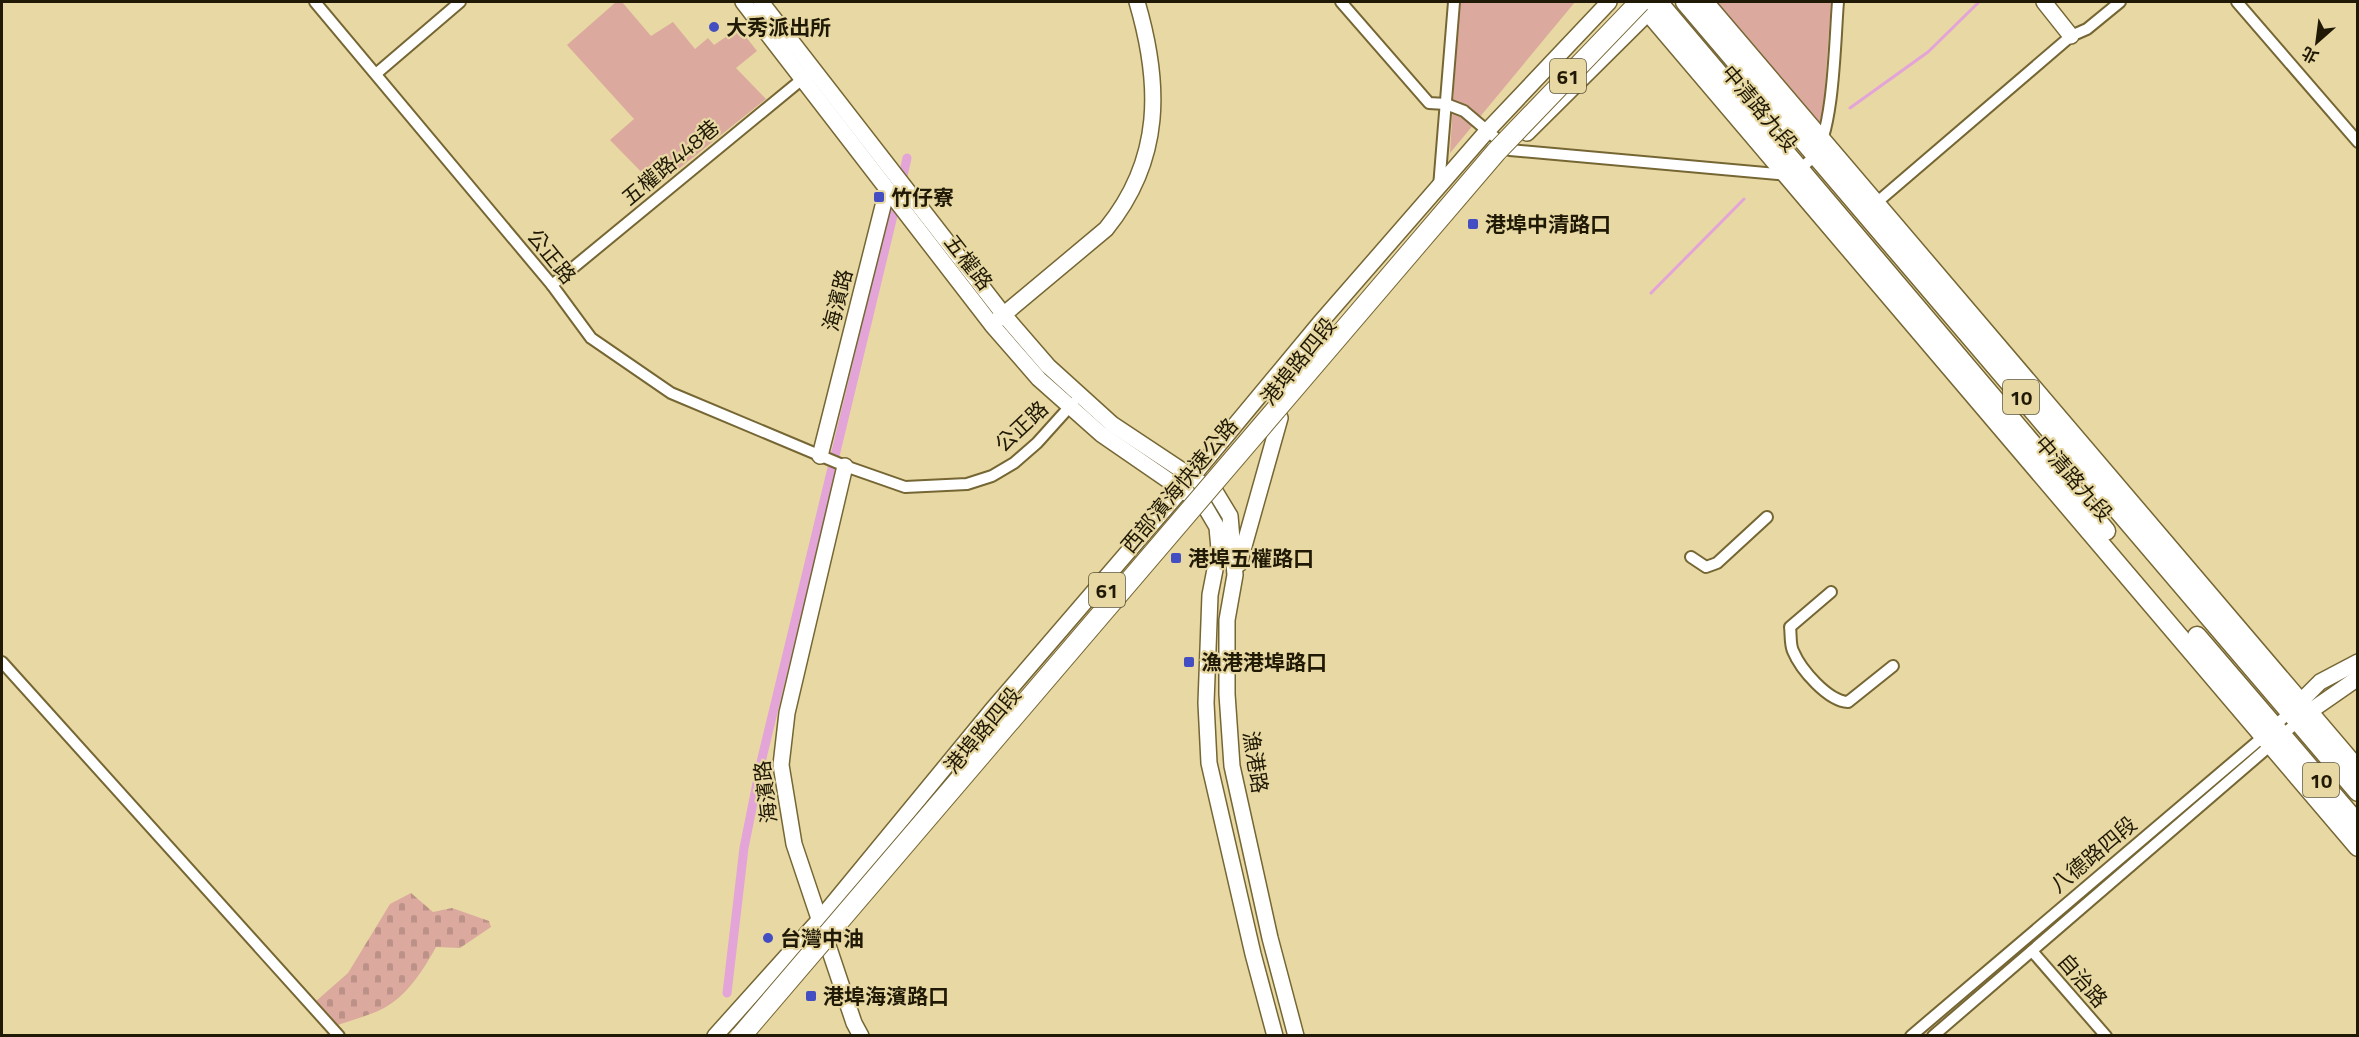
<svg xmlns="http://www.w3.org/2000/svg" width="2359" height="1037" viewBox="0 0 2359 1037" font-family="'Titillium Web','Noto Sans TC',sans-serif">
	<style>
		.grass { fill: #dba99e }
		.cemetery { fill: url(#cemetery-stones) }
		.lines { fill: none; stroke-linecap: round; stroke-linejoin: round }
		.stream { stroke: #e3a4d8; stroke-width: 3 }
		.canal { stroke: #e3a4d8; stroke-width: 9 }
		.street-casing { stroke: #756634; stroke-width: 14 }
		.secondary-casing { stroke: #756634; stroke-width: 18 }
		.primary-casing { stroke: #756634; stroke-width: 21 }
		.street { stroke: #fff; stroke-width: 10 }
		.secondary { stroke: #fff; stroke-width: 15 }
		.primary { stroke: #fff; stroke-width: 18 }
		.highway-bridge-casing { stroke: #756634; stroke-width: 22; stroke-linecap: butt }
		.highway-bridge { stroke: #fff; stroke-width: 20 }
		.poi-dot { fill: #424ec2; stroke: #e8d8a3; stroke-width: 2 }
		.labels { text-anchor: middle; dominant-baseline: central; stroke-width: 4.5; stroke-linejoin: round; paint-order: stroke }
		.shield { fill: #e8d8a3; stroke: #5b5234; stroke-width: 1.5 }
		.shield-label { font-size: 20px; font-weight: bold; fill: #1f1905 }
		.poi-label { font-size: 21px; font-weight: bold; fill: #1f1905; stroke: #e8d8a3; text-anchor: start }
		.street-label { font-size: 21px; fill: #1f1905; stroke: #e8d8a3 }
	</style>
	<defs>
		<pattern id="cemetery-stones" width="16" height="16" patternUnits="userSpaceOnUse" patternTransform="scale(1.5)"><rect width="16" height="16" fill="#dba99e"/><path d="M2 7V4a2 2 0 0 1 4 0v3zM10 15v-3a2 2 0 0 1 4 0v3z" fill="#bc9187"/></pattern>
	</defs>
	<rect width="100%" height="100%" fill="#e8d8a3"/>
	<g class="grass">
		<polygon points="616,2 622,2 651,36 673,22 695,49 708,38 714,45 739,28 757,51 736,68 766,99 656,187 610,140 634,119 567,45"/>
		<polygon points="1459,2 1575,2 1450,153"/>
		<polygon points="1711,2 1831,2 1822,131"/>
	</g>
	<path class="cemetery" d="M411,893L433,912L452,908L489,921L491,927L460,948L436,947C424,969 407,996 384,1008C369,1016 351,1020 335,1026L315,1002L348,973L390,904Z"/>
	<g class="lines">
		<g class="stream">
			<polyline points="1850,108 1928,52 1979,2"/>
			<polyline points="1651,293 1744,199"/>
		</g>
		<g class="canal">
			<polyline points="901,185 907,158"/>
			<polyline points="727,993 744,848 762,758 897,199"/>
		</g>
		<g class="street-casing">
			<g id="street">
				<polyline points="315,2 552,285 591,338 671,393 845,466 905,487 967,484 992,476 1014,463 1037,443 1073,403"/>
				<path d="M1341,2L1429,103L1446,104L1464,111L1510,150L1788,175C1798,170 1807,165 1814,156C1834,132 1835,36 1838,2"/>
				<polyline points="2237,2 2358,142"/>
				<polyline points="377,73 460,2"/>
				<polyline points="1439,187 1454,2"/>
				<polyline points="1875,204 2071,36 2087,29 2120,2"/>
				<polyline points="552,285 806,76"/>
				<polyline points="1691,557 1706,567 1717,563 1767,517"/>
				<path d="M1831,592L1790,627C1791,634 1790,645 1793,651C1801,670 1828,701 1848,702L1893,666"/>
				<polyline points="2,662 339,1036"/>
				<polyline points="2032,951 2106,1036"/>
				<polyline points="1911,1036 2264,736 2293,709"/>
				<polyline points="1933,1036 2301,719"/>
			</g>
		</g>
		<g class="secondary-casing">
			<g id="secondary">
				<polyline points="743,2 992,325 1039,379 1101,434 1204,505 1217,527 1219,549 1210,595 1206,703 1209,763 1253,954 1275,1036"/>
				<polyline points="761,2 1004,315 1048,366 1112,424 1216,493 1230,516 1235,575 1227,620 1227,694 1232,766 1270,938 1296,1036"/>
				<polyline points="2044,2 2071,36"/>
				<polyline points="1527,133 1655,6"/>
				<path d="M996,321L1106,229C1163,159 1161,84 1137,2"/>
				<polyline points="820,456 887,190"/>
				<polyline points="845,466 787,713 781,765 794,844 854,1023 861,1036"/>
				<polyline points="1239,564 1280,418"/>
				<polyline points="2300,702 2320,682 2358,662"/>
				<polyline points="2309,712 2358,678"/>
				<polyline points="715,1036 821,918 992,710 1182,489 1319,324 1488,130 1609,2"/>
			</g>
		</g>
		<g class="primary-casing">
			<g id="primary">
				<polyline points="1640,2 2358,847"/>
				<polyline points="1658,2 2106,531"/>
				<polyline points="1685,2 2358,792"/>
				<polyline points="1704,2 2358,770"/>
				<polyline points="2197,636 2358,824"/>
			</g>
		</g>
		<use href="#street" class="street"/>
		<use href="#secondary" class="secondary"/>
		<use href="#primary" class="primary"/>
		<g class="highway-bridge-casing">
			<polyline id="highway-bridge" points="741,1036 1496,152 1640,2"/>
		</g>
		<use href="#highway-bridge" class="highway-bridge"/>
	</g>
	<g class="poi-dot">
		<circle cx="714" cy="27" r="6"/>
		<rect x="873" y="191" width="12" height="12" rx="3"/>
		<rect x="1467" y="218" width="12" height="12" rx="3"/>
		<rect x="1170" y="552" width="12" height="12" rx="3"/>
		<rect x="1183" y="656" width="12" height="12" rx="3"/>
		<circle cx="768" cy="938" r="6"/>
		<rect x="805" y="990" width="12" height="12" rx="3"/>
	</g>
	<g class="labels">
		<g class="shield">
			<rect x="1550" y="59" width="36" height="34" rx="4.5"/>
			<rect x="2003" y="380" width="36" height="34" rx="4.5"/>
			<rect x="1089" y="573" width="36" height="34" rx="4.5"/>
			<rect x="2303" y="763" width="36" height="34" rx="4.5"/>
		</g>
		<g class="shield-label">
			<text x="1568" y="76">61</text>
			<text x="2021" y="397">10</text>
			<text x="1107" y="590">61</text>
			<text x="2321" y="780">10</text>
		</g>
		<g class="poi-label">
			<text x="726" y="27">大秀派出所</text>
			<text x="891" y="197">竹仔寮</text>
			<text x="1485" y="224">港埠中清路口</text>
			<text x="1188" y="558">港埠五權路口</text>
			<text x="1201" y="662">漁港港埠路口</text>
			<text x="780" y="938">台灣中油</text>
			<text x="823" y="996">港埠海濱路口</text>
		</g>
		<g class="street-label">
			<text transform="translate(1760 108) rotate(50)">中清路九段</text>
			<text transform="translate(670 162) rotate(-40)">五權路448巷</text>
			<text transform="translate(552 256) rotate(51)">公正路</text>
			<text transform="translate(969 262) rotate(52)">五權路</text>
			<text transform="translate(837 300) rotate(-76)">海濱路</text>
			<text transform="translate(1298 361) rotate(-51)">港埠路四段</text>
			<text transform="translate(1021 426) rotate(-43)">公正路</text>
			<text transform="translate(2074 478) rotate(49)">中清路九段</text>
			<text transform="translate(1179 485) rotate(-50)">西部濱海快速公路</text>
			<text transform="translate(982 730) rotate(-50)">港埠路四段</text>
			<text transform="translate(1256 762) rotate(81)">漁港路</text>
			<text transform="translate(765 792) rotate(-97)">海濱路</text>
			<text transform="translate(2093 854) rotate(-40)">八德路四段</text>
			<text transform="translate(2083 980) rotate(49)">自治路</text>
		</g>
	</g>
	<rect width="2359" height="1037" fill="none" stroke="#1f1905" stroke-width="6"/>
	<g transform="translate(2317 42) rotate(208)" stroke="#e8d8a3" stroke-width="4.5" paint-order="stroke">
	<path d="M0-4.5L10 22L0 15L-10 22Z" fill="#1f1905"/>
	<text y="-9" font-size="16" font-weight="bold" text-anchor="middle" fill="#1f1905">北</text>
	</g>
</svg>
